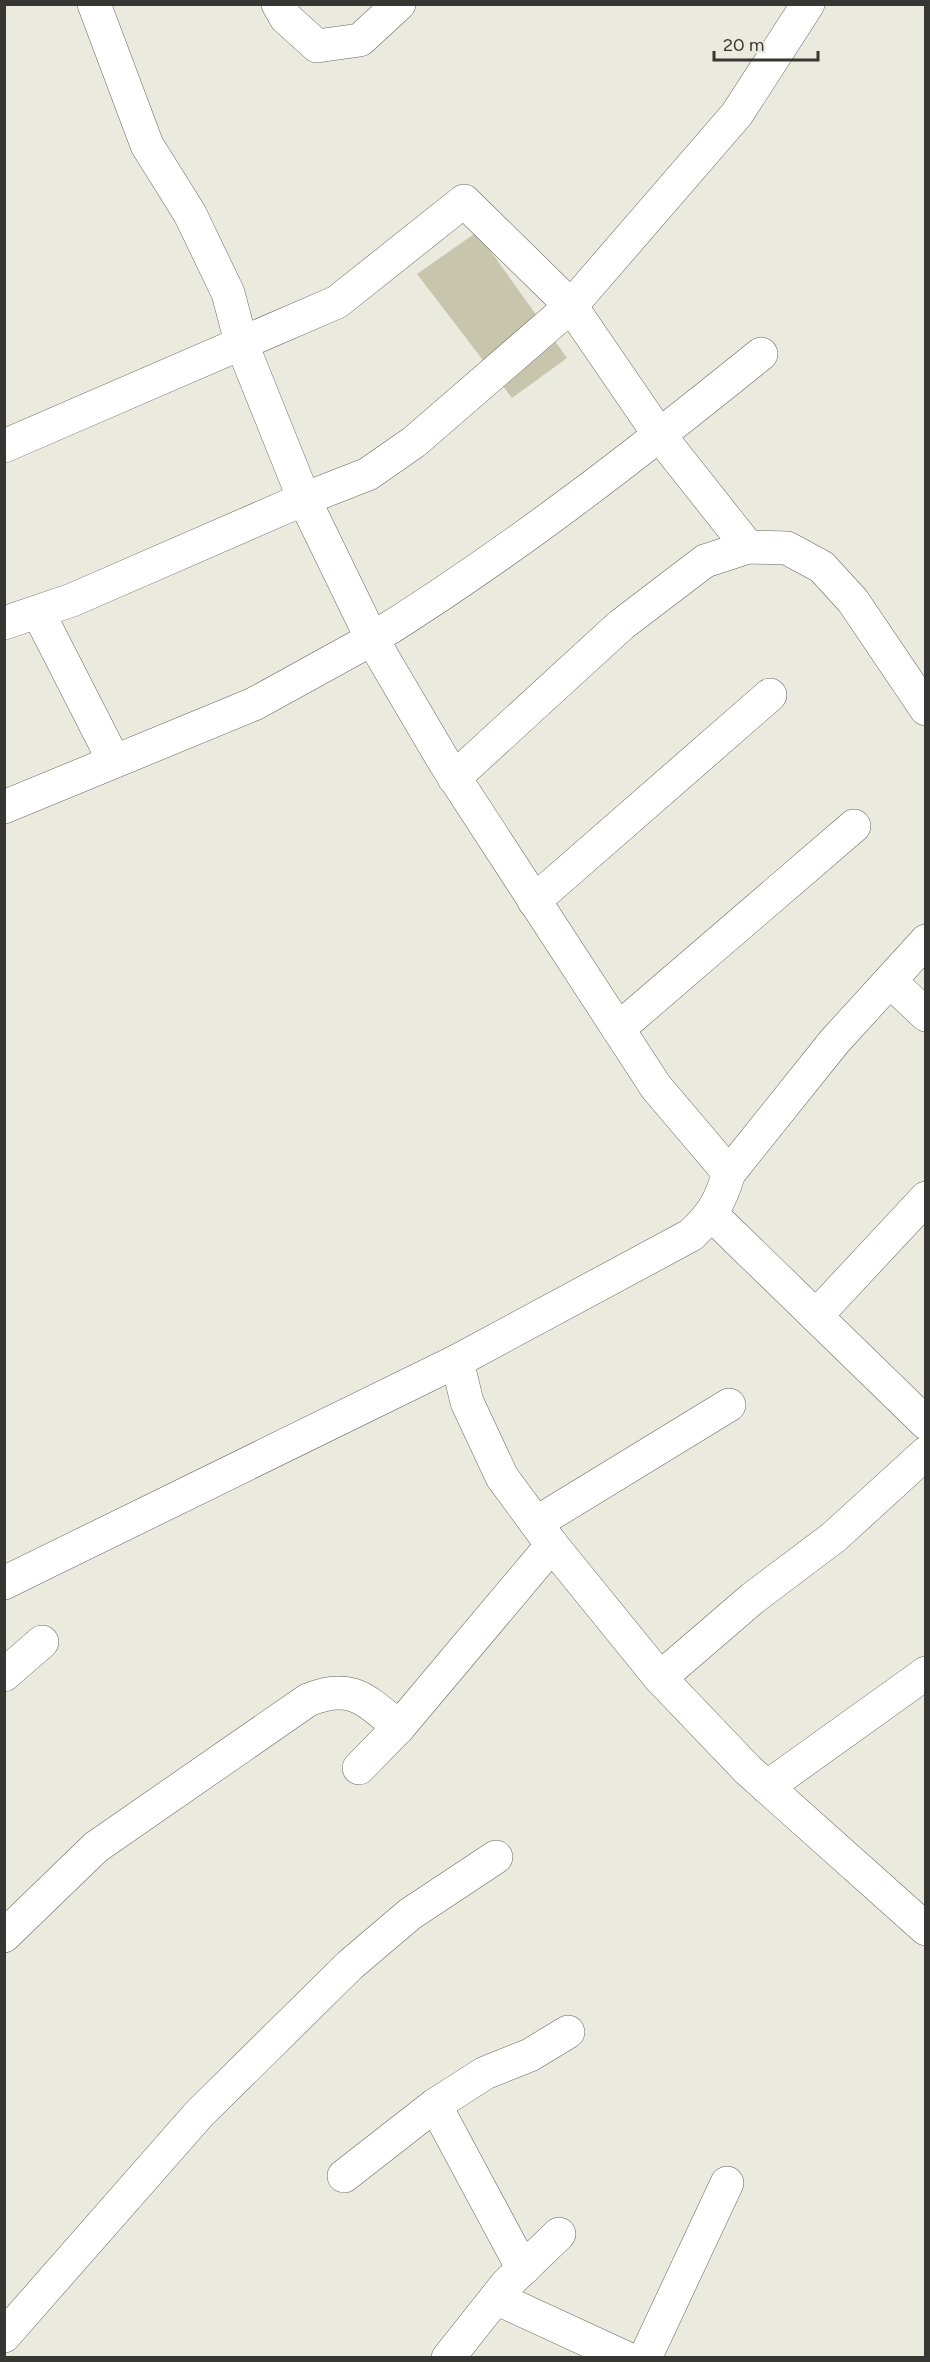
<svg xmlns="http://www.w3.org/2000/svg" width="930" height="2362" viewBox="0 0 930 2362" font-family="Figtree,sans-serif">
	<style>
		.green { fill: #c7c6ac }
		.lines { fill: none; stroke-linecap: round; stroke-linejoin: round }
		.minor-casing { stroke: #66665d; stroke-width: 34 }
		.minor { stroke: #fff; stroke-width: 33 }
	</style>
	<rect width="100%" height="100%" fill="#eaeadf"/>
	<polygon class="green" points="477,232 567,358 512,398 417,274"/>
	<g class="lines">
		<g class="minor-casing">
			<g id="minor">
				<polyline points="278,4 286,18 317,46 360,40 399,4"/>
				<polyline points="4,446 337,302 464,201 571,306 737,114 808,4"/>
				<polyline points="38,612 114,761"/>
				<polyline points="4,623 72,600 304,499 368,474 414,442 571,306 660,436 748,547"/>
				<polyline points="454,778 621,625 705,561 748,547 787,548 822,567 853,601 926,709"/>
				<polyline points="4,807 254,704 372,639 304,499 241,342 228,293 190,214 147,145 94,4"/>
				<polyline points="534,901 770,695"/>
				<polyline points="890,981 926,1015"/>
				<polyline points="618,1029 854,826"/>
				<path d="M729,1173L656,1087L445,763L372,639C509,554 636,455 761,354"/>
				<polyline points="712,1215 926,1423"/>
				<polyline points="816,1316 926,1198"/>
				<polyline points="457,1361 467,1402 502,1477 552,1545 660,1678 748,1770 926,1929"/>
				<polyline points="536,1523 729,1405"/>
				<path d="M4,1583L457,1361L691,1235C713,1214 720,1202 729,1173L834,1042L926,941"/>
				<polyline points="4,1675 42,1642"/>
				<polyline points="660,1678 753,1598 834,1537 926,1453"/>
				<polyline points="359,1768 399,1727 552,1545"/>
				<polyline points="767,1787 926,1673"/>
				<path d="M4,1936L96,1847L308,1700C351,1682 366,1700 399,1727"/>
				<polyline points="435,2105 523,2269"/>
				<polyline points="344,2176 435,2105 485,2073 530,2055 568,2032"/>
				<polyline points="496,2298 626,2358"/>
				<polyline points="4,2336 199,2114 350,1965 410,1914 496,1857"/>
				<polyline points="448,2358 506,2285 559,2234"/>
				<polyline points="645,2358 727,2183"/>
			</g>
		</g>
		<use href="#minor" class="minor"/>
	</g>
	<rect width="930" height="2362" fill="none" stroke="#363632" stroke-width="12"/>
	<path d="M714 51v9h104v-9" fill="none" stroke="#363632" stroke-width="3"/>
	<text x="723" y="51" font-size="18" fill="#363632" stroke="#eaeadf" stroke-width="4.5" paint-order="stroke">20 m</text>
</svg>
